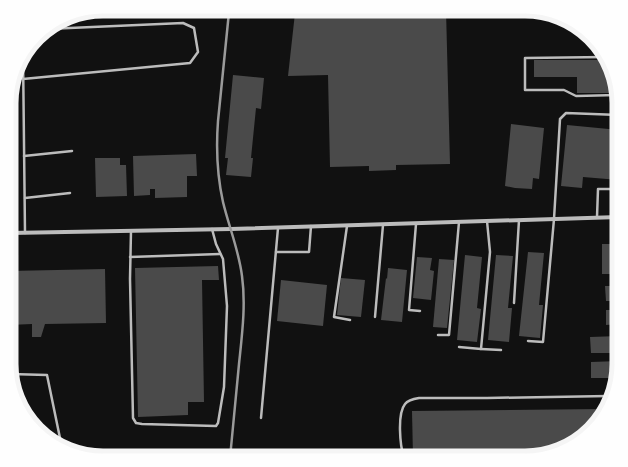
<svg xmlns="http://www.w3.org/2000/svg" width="628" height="467" viewBox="0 0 628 467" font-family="'PT Sans Narrow',sans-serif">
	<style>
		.building { fill: #4a4a4a }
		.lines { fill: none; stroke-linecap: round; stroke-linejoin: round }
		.service { stroke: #bcbcbc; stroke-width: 2.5 }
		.minor { stroke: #bcbcbc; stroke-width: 4 }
		.rail { stroke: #9a9a9a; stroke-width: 2.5 }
		.rim { fill: none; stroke: #f5f5f5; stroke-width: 5 }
	</style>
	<rect width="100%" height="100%" fill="#111"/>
	<g class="building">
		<polygon points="446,10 450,164 396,165 396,170 369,171 369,166 330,167 328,75 288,76 295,13"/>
		<polygon points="534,60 608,60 609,62 617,93 577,93 577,77 534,77"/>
		<polygon points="233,75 264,78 261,109 256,108 251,158 253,158 251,177 226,175 228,158 225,158"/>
		<polygon points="511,124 544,128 539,179 533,178 532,189 515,188 505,186"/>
		<polygon points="567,125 619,130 619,180 583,177 582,188 561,186"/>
		<polygon points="10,133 11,133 13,199 10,199"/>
		<polygon points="196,154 197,176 187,176 187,197 155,198 155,189 150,189 150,195 134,196 133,156"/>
		<polygon points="95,158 120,158 120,165 126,165 127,196 96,197"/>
		<rect x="602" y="244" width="17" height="30"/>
		<polygon points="528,252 544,253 539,305 543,305 540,338 519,336"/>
		<polygon points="465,255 482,257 477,308 481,309 477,342 457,340"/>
		<polygon points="496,255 513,256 508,308 512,308 509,342 488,340"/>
		<polygon points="417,257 432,258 430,270 434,271 431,300 413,298"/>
		<polygon points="439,259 454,260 447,328 433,327"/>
		<polygon points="218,266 219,280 202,280 204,402 188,402 188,415 138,417 135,268"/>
		<polygon points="388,268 407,270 402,322 381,320 386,278 387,279"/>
		<polygon points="105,269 106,323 45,324 41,337 32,337 32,324 9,325 9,271"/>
		<polygon points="341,278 365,280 361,317 337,315"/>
		<polygon points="281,280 327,285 323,326 277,321"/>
		<polygon points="605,286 619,286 619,301 606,301"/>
		<polygon points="606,310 619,310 619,324 606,325"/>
		<polygon points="619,336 619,353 591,353 590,337"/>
		<polygon points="619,361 619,370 616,378 591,378 591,362"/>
		<polygon points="603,409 596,426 566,448 536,455 413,457 412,411"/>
	</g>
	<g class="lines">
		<g class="service">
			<polyline points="23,54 25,233"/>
			<polyline points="606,57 525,58 525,90 564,90 576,96 617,95"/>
			<polyline points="23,79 190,63 198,52 194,28 183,23 47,29"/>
			<polyline points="24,156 72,151"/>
			<polyline points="25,198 70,193"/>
			<polyline points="597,217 598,189 619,189"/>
			<polyline points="416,224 409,310 420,311"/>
			<polyline points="347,226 334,317 350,320"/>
			<polyline points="131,231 130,279 133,418 136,423 142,424 216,426 218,423 224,387 227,306 223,259 216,244 212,229"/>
			<polyline points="276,252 309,252 311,226"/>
			<polyline points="130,257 220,254"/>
			<polyline points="514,303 519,220"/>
			<polyline points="375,317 383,225"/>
			<polyline points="438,335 449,335 459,222"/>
			<polyline points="528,341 543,342 554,219 560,119 566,113 619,115"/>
			<polyline points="459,347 481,349 490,252 487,221"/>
			<polyline points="481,349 501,350"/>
			<polyline points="10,374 47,375 61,443"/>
			<polyline points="261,418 278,228"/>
			<path d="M404,458C400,446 397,414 405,404C408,400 413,399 419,398H487L608,396"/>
		</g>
		<polyline class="minor" points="10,233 231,229 619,217"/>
		<path class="rail" d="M229,12L218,121C216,148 217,175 223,202C229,227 239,251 242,276C246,305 242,335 239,364C236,395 233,427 230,458"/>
	</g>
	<path d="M0 0H628V467H0ZM103 16H525A87 87 0 0 1 612 103V364A87 87 0 0 1 525 451H103A87 87 0 0 1 16 364V103A87 87 0 0 1 103 16Z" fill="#fefefe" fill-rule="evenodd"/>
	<path class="rim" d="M103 16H525A87 87 0 0 1 612 103V364A87 87 0 0 1 525 451H103A87 87 0 0 1 16 364V103A87 87 0 0 1 103 16Z"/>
</svg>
